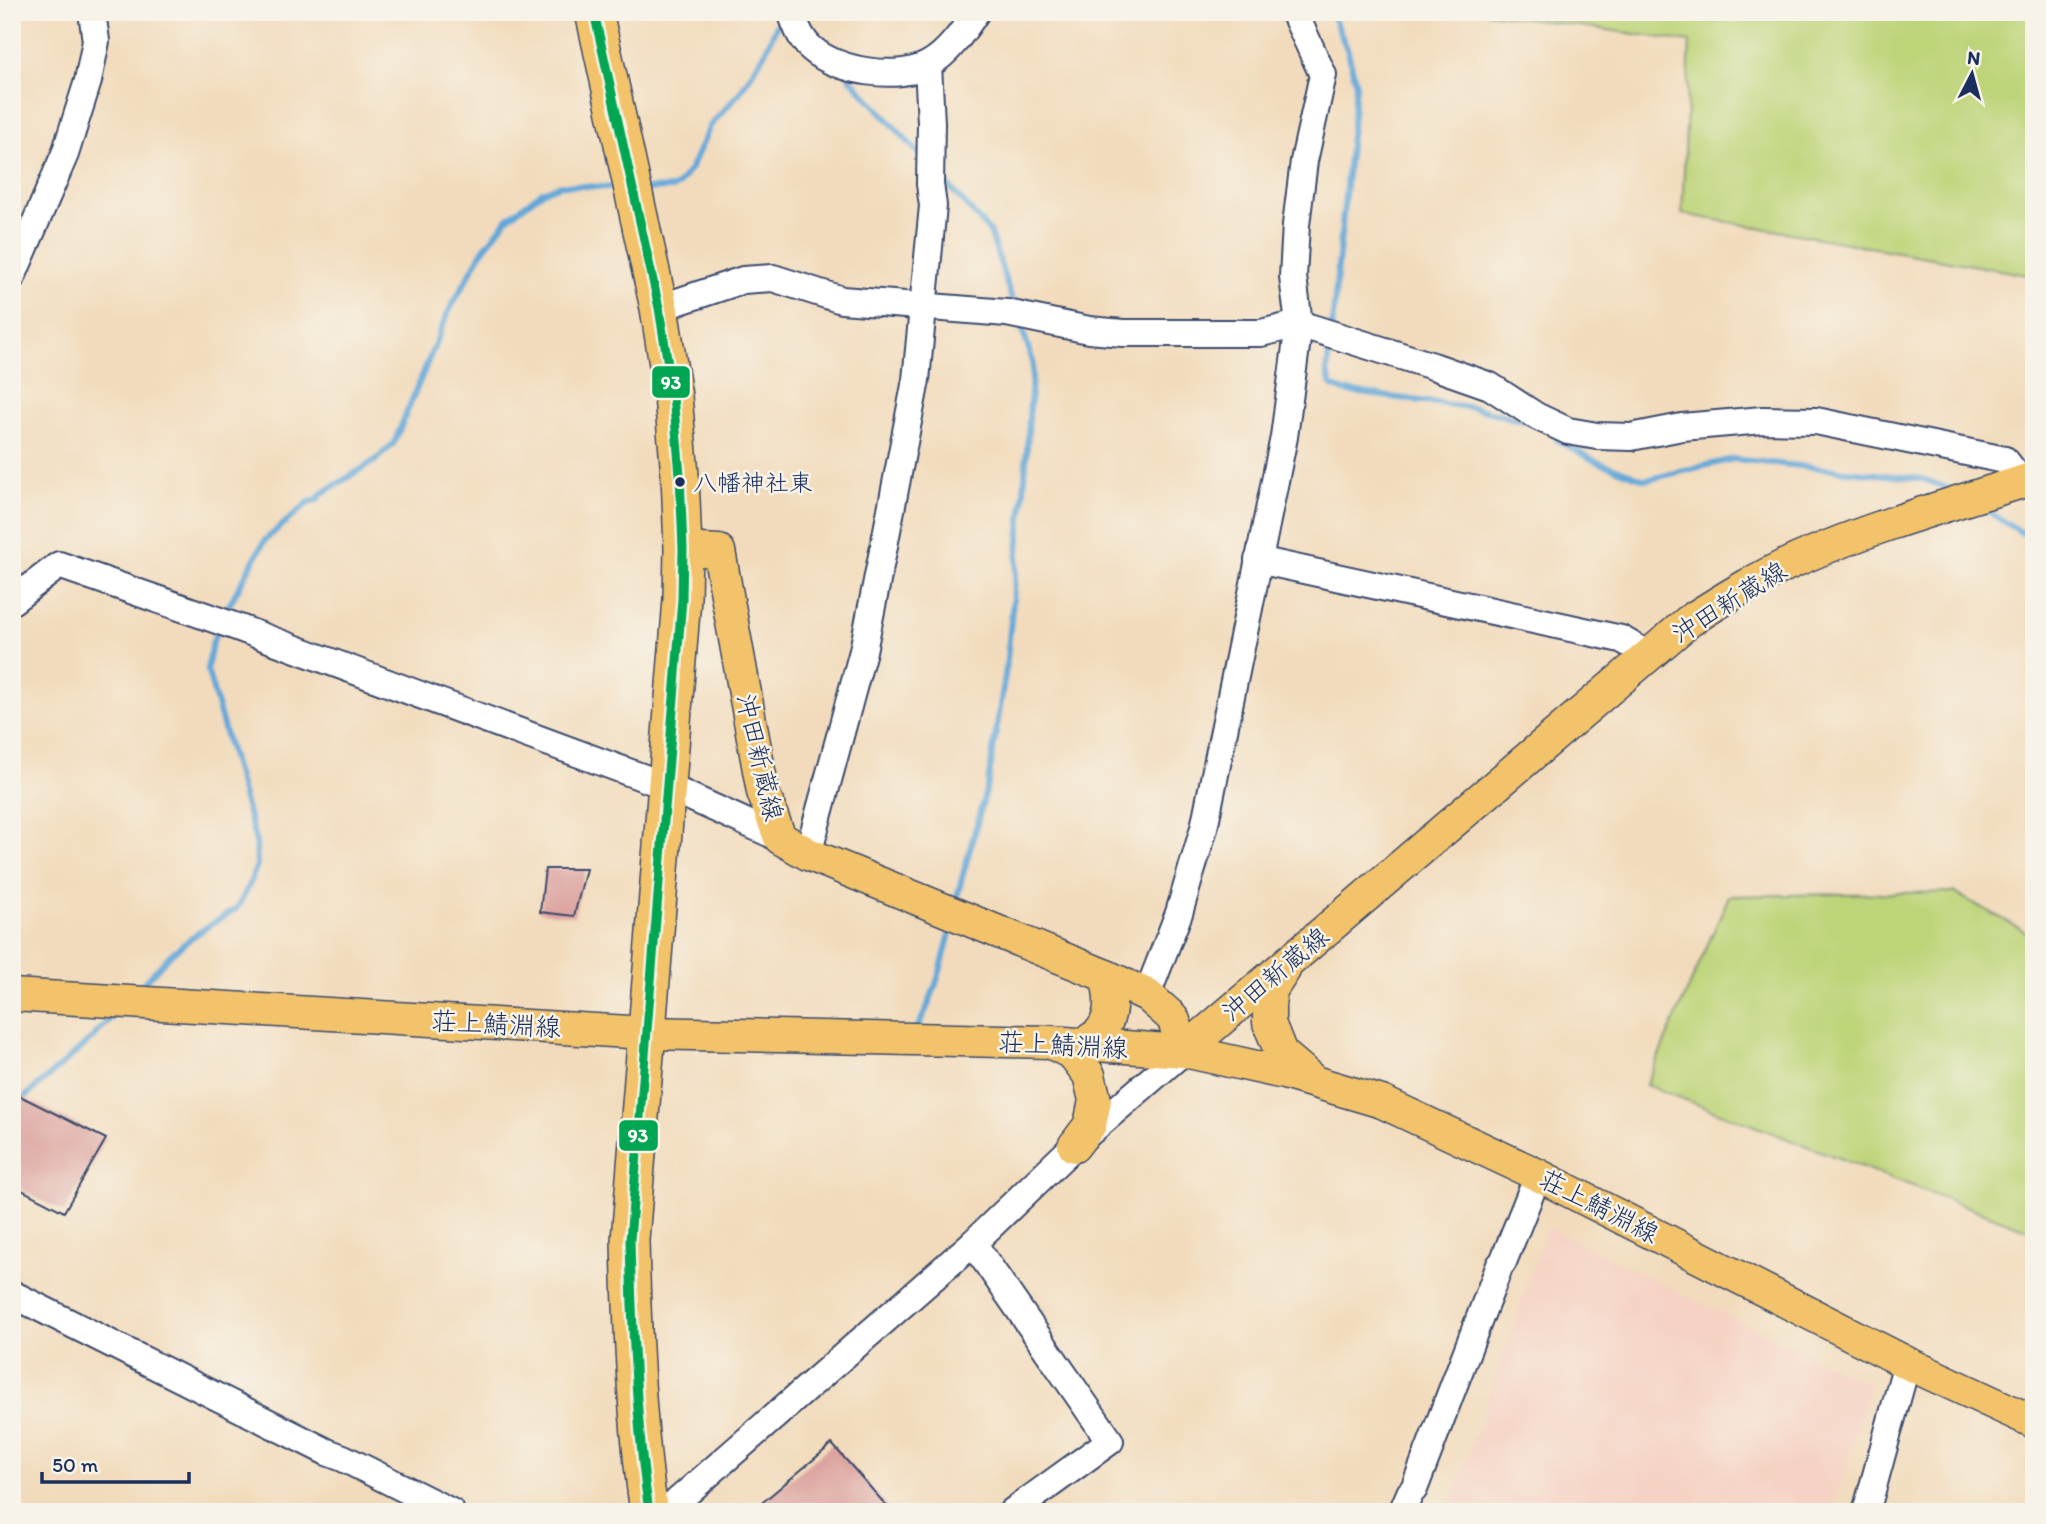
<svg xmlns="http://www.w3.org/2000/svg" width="2046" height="1524" viewBox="0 0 2046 1524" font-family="Itim,'Klee One',sans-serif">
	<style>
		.built { fill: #f5d2c3 }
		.green { fill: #bed479; stroke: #6c826c; stroke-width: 2 }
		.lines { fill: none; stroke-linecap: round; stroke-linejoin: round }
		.stream { stroke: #62a7d8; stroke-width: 6 }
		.building { fill: #dca19d }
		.minor-casing { stroke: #3b496c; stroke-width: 30 }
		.major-casing { stroke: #3b496c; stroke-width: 35 }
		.highway-casing { stroke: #3b496c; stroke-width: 40 }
		.minor { stroke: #fff; stroke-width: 26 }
		.major { stroke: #f2c36a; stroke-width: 32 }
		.highway { stroke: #f2c36a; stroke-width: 37 }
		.bus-1-casing { stroke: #f7f3e8; stroke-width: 14 }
		.bus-1 { stroke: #00a651; stroke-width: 9 }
		.bus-dot { fill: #1b2f5e; stroke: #f7f3e8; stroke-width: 2.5 }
		.labels { text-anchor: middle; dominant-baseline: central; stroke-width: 5; stroke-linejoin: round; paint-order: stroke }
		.bus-label { font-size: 24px; fill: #1b2f5e; stroke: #f7f3e8; text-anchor: start }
		.street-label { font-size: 26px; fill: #1b2f5e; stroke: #f7f3e8 }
		.line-badge { stroke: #f7f3e8; stroke-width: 2.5 }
		.badge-label { font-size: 19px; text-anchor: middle; font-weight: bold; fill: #fff }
	</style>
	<rect width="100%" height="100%" fill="#f7f3e8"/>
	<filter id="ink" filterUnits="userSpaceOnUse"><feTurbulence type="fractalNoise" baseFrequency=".0143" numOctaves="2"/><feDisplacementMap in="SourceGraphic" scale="14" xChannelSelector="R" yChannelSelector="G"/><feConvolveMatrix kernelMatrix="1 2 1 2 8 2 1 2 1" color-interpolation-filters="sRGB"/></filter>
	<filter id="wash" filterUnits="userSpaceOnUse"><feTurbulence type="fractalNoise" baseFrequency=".00686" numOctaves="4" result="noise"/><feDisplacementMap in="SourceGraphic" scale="28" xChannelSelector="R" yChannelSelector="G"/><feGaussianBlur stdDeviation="1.57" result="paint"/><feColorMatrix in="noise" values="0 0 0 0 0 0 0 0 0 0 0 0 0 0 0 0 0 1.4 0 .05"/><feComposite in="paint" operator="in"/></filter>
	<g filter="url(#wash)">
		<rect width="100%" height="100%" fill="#f2dbbc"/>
		<polygon class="built" points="1547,1227 1870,1385 1833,1512 1448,1512"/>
		<g class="green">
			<polygon points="1484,12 2034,12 2034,276 1682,214 1690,42"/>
			<polygon points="1953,892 2034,936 2034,1232 1646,1085 1729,896"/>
		</g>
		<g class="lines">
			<g class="stream">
				<polyline points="1331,12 1348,51 1356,85 1332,326"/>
				<polyline points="849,77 922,157"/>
				<polyline points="939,175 990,232 1015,309"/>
				<polyline points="646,189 673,188 678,185 691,168 710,126 740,92 764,54 782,14"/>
				<polyline points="1330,341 1327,372 1331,385 1344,391 1476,408 1523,421"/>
				<polyline points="1557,440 1595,461 1646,480 1733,459 1923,479 1955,491"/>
				<polyline points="1979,506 2034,540"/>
				<polyline points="223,616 265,540 309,502 317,500 321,494 376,460 394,443 449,311 483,250 508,218 542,192 561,185 621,188"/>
				<polyline points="955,904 988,783 1006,669 1024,491 1033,362 1020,322"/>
				<polyline points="136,991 171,954 198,933 237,908 248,888 257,865 256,842 207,669 212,644 219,626"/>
				<path d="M916,1030C934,998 945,958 952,922"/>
				<polyline points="19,1102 87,1043 117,1012"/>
			</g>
		</g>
		<g id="blocks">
			<g class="building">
				<polygon points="545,869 586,869 574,916 540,912"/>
				<polygon points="12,1092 106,1139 64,1212 12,1185"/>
				<polygon points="832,1444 892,1512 751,1512"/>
			</g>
		</g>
	</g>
	<g filter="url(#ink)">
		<use href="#blocks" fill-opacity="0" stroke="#3b496c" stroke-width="2"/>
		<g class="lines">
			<g class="minor-casing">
				<g id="minor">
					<path d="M791,12C796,26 801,40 812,49C838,72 899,81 929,64C949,53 964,30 976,12"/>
					<polyline points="12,277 65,154 88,81 96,41 92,12"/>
					<polyline points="659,308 743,280 773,278 842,300 1007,313 1089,330 1123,333 1261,333 1299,324 1433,366 1490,386 1536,416 1568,431 1597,436 1631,437 1682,427 1763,420 1816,421 2005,460 2022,482"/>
					<polyline points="1258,560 1621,639 1649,655"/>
					<polyline points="12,601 59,565 234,626 666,786 780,838"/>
					<polyline points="808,854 863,651 885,541 916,380 933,206 930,184 931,123 928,65"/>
					<polyline points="1147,995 1179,913 1204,828 1284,437 1299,324 1293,277 1296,225 1304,161 1323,75 1294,12"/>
					<polyline points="973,1243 1110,1441 1012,1512"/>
					<polyline points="12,1294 327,1452 343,1458 451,1512"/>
					<polyline points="665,1512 973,1243 1074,1146 1184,1051"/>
					<polyline points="1402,1512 1410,1493 1414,1489 1500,1265 1503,1262 1538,1175"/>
					<polyline points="1866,1512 1907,1363"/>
				</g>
			</g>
			<g class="major-casing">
				<g id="major">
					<path d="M683,549L719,551L763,792L780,838L808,854L1106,976L1147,995L1173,1018L1184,1051L1689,621C1725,598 1762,575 1801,558C1876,525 1956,503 2034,478"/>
					<polyline points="1284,970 1271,990 1269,1005 1269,1023 1281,1053 1309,1077"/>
					<polyline points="12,995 646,1033 1050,1042 1184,1051 1284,1073 1382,1102 1538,1175 1907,1363 2034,1422"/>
					<polyline points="1050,1042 1073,1054 1089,1075 1095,1100 1090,1125 1074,1146"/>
					<path d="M1083,1045C1089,1040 1097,1036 1101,1031C1114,1015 1111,994 1106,976"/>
				</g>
			</g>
			<g class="highway-casing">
				<path id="highway" d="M594,12L659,308L673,396L680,475L683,549L682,599L630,1240C632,1330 636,1423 649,1512"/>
			</g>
			<use href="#minor" class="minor"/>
			<use href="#major" class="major"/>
			<use href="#highway" class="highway"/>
			<g class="bus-1-casing">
				<path id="bus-1" d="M594,12L659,308L673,396L680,475L683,549L682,599L630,1240C632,1330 636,1423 649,1512"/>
			</g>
			<use href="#bus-1" class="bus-1"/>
		</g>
	</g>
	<circle class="bus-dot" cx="680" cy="482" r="6"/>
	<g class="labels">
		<g class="bus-label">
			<text x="693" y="482">八幡神社東</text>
		</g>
		<g class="street-label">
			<text transform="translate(1729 602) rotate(-32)">沖田新蔵線</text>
			<text transform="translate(760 757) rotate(77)">沖田新蔵線</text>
			<text transform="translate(1275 974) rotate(-40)">沖田新蔵線</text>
			<text transform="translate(496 1024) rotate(3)">荘上鯖淵線</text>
			<text transform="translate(1063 1045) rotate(3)">荘上鯖淵線</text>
			<text transform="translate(1599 1206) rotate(27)">荘上鯖淵線</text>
		</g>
	</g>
	<g class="line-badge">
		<rect x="651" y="365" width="40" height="34" rx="7" fill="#00a651"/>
		<rect x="618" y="1119" width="41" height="33" rx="7" fill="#00a651"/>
	</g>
	<g class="badge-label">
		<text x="671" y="389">93</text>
		<text x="638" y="1142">93</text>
	</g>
	<rect width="2046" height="1524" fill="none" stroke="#f7f3e8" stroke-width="42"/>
	<g transform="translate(1972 74) rotate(6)" stroke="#f7f3e8" stroke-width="5" paint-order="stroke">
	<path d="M0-5L12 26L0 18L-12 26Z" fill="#1b2f5e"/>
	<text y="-10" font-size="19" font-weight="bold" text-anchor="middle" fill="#1b2f5e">N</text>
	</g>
	<path d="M42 1472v10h147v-10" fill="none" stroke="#1b2f5e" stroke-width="3.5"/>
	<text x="52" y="1472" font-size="21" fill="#1b2f5e" stroke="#f7f3e8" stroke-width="5" paint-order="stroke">50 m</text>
</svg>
